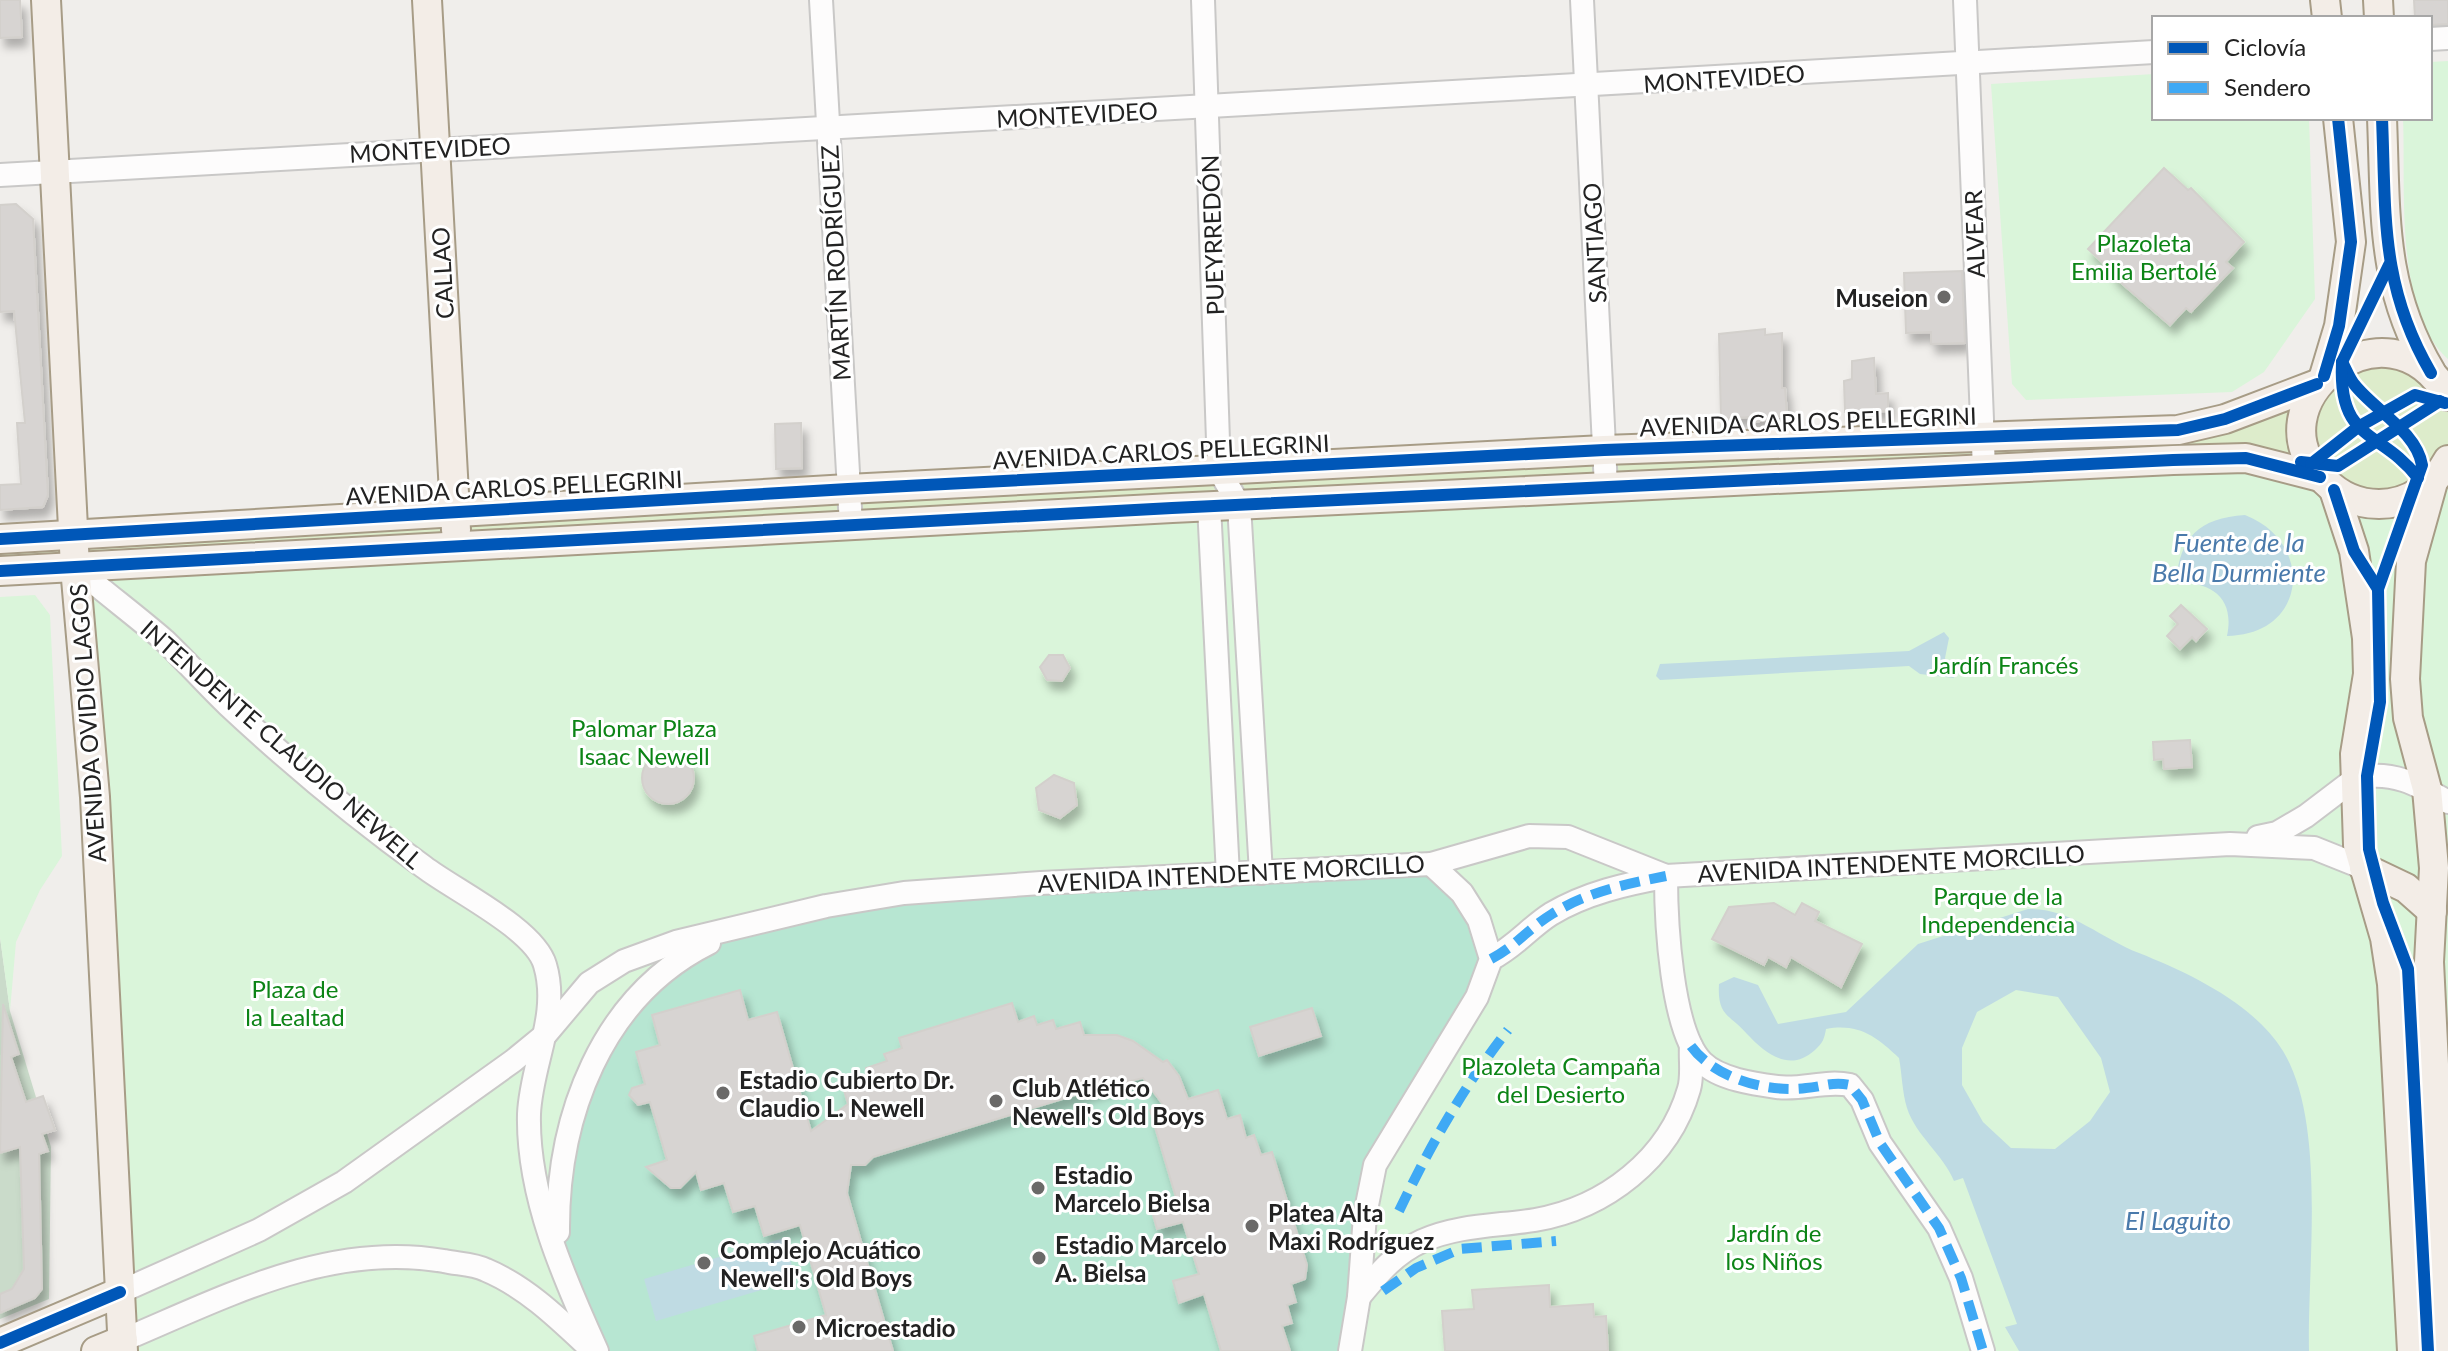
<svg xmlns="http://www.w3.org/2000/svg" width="2448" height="1351" viewBox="0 0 2448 1351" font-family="Lato,sans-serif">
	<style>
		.grass { fill: #ddeccb }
		.cemetery { fill: #cadbca }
		.park { fill: #daf5da }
		.pitch { fill: #b7e6d2 }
		.water { fill: #bfdbe3; fill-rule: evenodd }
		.building { fill: #d7d4d2; stroke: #d3d0cc; stroke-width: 2; filter: url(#shadow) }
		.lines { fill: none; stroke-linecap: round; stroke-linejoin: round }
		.minor-casing { stroke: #c9c8c7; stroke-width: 26 }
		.major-casing { stroke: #a79c86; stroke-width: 32 }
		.minor { stroke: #fdfcfc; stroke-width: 22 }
		.major { stroke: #f3ede7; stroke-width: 28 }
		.quiet { stroke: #3fa9f5; stroke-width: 10; stroke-dasharray: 20 10; stroke-linecap: butt }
		.cycleway-casing { stroke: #fff; stroke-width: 17 }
		.cycleway { stroke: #0057b8; stroke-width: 12 }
		.poi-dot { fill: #6a6968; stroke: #fff; stroke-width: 3 }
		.labels { text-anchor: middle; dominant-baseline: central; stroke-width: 6; stroke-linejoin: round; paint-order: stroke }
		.street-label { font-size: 24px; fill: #222; stroke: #fff }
		.park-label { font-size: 24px; fill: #0c8416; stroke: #fff }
		.poi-label { font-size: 24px; font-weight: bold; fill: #222; stroke: #fff; text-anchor: start }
		.water-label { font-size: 26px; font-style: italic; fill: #4a7aab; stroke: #fff }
	</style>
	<defs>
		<filter id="shadow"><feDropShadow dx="5" dy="9" stdDeviation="4" flood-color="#0004"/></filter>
	</defs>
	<rect width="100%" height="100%" fill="#f0eeeb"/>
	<polygon class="grass" points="2364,354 2448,386 2448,468 2420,493 0,571 0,539 2178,430"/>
	<polygon class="cemetery" points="0,937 10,1011 51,1147 49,1299 0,1319"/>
	<g class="park">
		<path d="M2448,61V359C2394,311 2406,188 2403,118H2430V62Z"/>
		<polygon points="2154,74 2154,118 2309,118 2315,299 2264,372 2232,392 2026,400 2012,384 1991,84"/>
		<polygon points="2246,458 2368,504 2448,468 2448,1351 123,1351 75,567"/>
		<polygon points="35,595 50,615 62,856 40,890 16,942 10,1011 0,937 0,597"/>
	</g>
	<polygon class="pitch" points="1431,864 1491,959 1375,1165 1350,1351 597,1351 558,1252 558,1192 607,1037 691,951 826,906"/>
	<g class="water">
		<path d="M2245,515C2315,542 2308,635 2227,636C2235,598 2212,582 2176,582C2180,537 2199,518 2245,515Z"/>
		<polygon points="1944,632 1949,638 1945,658 1954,678 1920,674 1909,666 1660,680 1656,676 1660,664 1909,651"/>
		<path d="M2028,909C2071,908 2100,938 2139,953C2189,973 2253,1003 2283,1051C2327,1123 2307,1267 2309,1351H2019L2005,1327L2017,1324L1963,1178L1954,1181C1943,1154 1916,1136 1907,1108C1902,1092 1902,1074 1899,1058C1876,1036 1858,1023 1826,1029C1824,1040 1823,1042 1815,1050C1790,1073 1766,1054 1747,1034C1730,1014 1717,1017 1719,984L1734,977L1758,985L1778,1024L1846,1012L1918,944ZM2016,990L2058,997L2101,1058L2110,1092L2090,1121L2055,1149L2011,1148L1983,1122L1962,1085V1048L1977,1012Z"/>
		<polygon points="784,1238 796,1280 656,1321 644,1279"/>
	</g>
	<g class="building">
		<polygon points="0,0 20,0 22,37 0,38"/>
		<polygon points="2414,0 2448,0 2448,24 2430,25 2430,18 2415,18"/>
		<polygon points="2164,168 2188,190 2191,188 2244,242 2226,262 2233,268 2191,312 2186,308 2170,325 2112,275 2114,273 2088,249"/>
		<polygon points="16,204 33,219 48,495 43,507 0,510 0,485 21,484 17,423 25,423 14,311 0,312 0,205"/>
		<polygon points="1962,271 1965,343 1931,344 1931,332 1906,333 1904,273"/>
		<polygon points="1765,329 1765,335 1782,333 1782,388 1785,388 1787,415 1751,423 1749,417 1721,419 1719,334"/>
		<polygon points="1874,358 1876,394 1888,393 1888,411 1845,412 1844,381 1852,379 1852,361"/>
		<polygon points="801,423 802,468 776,469 775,424"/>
		<polygon points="2181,605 2207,629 2196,641 2192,637 2180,649 2167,636 2178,624 2170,616"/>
		<polygon points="1049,655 1063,655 1070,668 1062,681 1047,680 1040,667"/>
		<polygon points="2190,740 2192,767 2164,769 2163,759 2154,760 2153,742"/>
		<circle cx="668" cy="778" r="26"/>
		<polygon points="1054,775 1074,783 1077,805 1060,818 1039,810 1036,788"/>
		<polygon points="1774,903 1795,915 1802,903 1819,912 1815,921 1862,944 1841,987 1791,957 1786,967 1768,957 1764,965 1712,939 1729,907"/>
		<polygon points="740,990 748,1020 777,1012 811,1131 848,1104 843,1087 870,1079 866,1068 887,1061 884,1054 902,1048 899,1038 1012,1003 1018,1022 1034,1016 1037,1025 1053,1020 1056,1029 1080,1022 1084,1035 1117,1035 1133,1041 1163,1062 1167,1060 1179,1076 1188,1099 1218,1090 1227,1119 1240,1115 1246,1138 1254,1135 1261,1155 1272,1152 1307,1265 1305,1279 1291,1284 1296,1302 1287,1305 1292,1323 1282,1326 1290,1351 1221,1351 1204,1294 1179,1303 1173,1281 1199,1274 1183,1222 1157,1229 1151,1208 1177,1201 1150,1110 1164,1106 1143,1078 1095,1089 873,1157 865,1165 851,1165 847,1193 893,1351 758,1351 754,1336 826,1315 800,1225 764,1236 755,1206 733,1212 724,1183 701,1190 696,1172 680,1188 671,1188 646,1167 667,1160 650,1102 638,1105 629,1095 632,1088 645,1084 636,1052 660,1045 652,1015"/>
		<polygon points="3,1004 19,1054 11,1057 26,1102 43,1096 55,1130 42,1134 48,1151 39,1154 42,1289 35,1298 0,1313 0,1294 12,1289 24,1269 20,1147 0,1153"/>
		<polygon points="1312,1008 1321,1036 1259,1056 1250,1027"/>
		<polygon points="1549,1285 1550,1307 1593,1304 1594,1317 1606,1316 1608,1351 1445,1351 1442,1311 1474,1309 1472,1290"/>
	</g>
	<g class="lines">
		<g class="minor-casing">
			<g id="minor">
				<polyline points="821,0 851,525"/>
				<polyline points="1203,0 1219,470 1239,505 1261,873"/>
				<polyline points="1582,0 1606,487"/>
				<polyline points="1965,0 1984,469"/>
				<polyline points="2430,39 2448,38"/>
				<polyline points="0,175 2154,52"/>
				<polyline points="1209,506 1228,875"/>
				<path d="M75,567C104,592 135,615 164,640C186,661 206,684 228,705C289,762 356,818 424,867C454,890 535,929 545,965C560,1015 531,1064 529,1114C527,1195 564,1278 597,1351"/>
				<path d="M2258,837L2277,833L2306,816L2356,778C2392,770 2417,784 2448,802"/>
				<path d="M1666,876C1666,920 1671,1030 1702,1062C1719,1079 1754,1084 1777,1087C1803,1090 1825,1080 1850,1085L1862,1100L1880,1143L1939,1228L1961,1278L1983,1351"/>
				<path d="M1491,959C1516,946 1529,928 1551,914C1586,893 1626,884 1665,877"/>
				<path d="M558,1232C557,1117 601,997 709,943"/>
				<polyline points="120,1292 259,1230 344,1182 513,1061 546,1034 589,983 624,961 676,942 826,906 904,893 1041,883 1431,864 1529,836 1568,837 1666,876 2230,844 2314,848 2364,868"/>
				<path d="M1359,1297C1378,1274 1394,1254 1422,1241C1458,1225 1497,1226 1535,1220C1605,1208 1669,1159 1689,1089C1693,1076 1690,1060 1691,1046"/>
				<path d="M123,1340C225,1297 330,1241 444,1261C457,1264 474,1264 486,1270C527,1287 561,1321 593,1351"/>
				<polyline points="1350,1351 1359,1297 1365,1215 1375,1165 1477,997 1491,959 1479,920 1462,893 1431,864"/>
			</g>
		</g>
		<g class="major-casing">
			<g id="major">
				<polyline points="46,0 75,567 95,797 123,1351"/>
				<polyline points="427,0 456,530"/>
				<polyline points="2325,0 2327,18"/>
				<polyline points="2378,0 2379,18"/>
				<path d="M2382,118C2386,214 2380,286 2431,372"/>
				<polyline points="2324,376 2339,326 2351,242 2338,118"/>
				<path d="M2448,396C2387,289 2245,406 2325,481C2340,496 2358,504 2379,504C2409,504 2434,486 2448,460"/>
				<polyline points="2433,482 2411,561 2405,679 2408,718 2427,789 2434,868 2429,962 2448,1351"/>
				<polyline points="2334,490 2354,551 2367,638 2368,674 2355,754 2358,845 2385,938 2392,984 2412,1351"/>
				<polyline points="0,539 848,489 1604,450 2178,430 2225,419 2317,384"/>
				<polyline points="0,571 1172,508 2173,460 2246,458 2320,477"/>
				<polyline points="2364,868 2406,888 2432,911"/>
				<polyline points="0,1343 120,1292"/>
				<polyline points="96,1351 123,1340"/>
			</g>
		</g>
		<use href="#minor" class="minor"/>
		<use href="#major" class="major"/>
		<g class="quiet">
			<path d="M1491,959C1516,946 1529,928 1552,914C1587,892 1626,884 1666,876"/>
			<path d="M1691,1046C1714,1078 1767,1093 1806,1088C1823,1087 1832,1081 1850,1085L1862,1100L1880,1143L1939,1228L1961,1278L1983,1351"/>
			<path d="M1399,1211C1430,1146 1463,1087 1508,1030"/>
			<polyline points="1383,1291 1416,1268 1460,1249 1556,1241"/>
		</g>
		<g class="cycleway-casing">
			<g id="cycleway">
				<path d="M2382,118C2386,215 2380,286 2431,373"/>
				<path d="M2342,362C2346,369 2349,378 2354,384C2374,410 2416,431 2422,465L2378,589L2380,702L2367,776L2369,849L2383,903L2408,969L2428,1351"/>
				<polyline points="2342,362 2389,265"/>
				<path d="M2342,363C2338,443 2382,430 2418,478"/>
				<polyline points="2324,376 2339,326 2351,242 2338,118"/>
				<polyline points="2301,462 2338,466 2440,401"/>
				<polyline points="2311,464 2358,427 2415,395 2445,403"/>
				<polyline points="2334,490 2354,551 2378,589"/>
				<polyline points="0,539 848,489 1604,450 2178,430 2225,419 2317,384"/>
				<polyline points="0,571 1172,508 2173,460 2246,458 2320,477"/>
				<polyline points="0,1343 120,1292"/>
			</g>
		</g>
		<use href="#cycleway" class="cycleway"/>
	</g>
	<g class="poi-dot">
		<circle cx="1944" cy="297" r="8"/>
		<circle cx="723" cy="1093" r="8"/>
		<circle cx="996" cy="1101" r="8"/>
		<circle cx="1038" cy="1188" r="8"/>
		<circle cx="1252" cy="1226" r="8"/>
		<circle cx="1039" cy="1258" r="8"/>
		<circle cx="704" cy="1263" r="8"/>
		<circle cx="799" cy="1327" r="8"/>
	</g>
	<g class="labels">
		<g class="street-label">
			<text transform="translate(1724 78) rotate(-4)">MONTEVIDEO</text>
			<text transform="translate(1077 114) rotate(-3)">MONTEVIDEO</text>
			<text transform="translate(430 149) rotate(-3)">MONTEVIDEO</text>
			<text transform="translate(1974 234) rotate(-92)">ALVEAR</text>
			<text transform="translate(1212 235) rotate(-92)">PUEYRREDÓN</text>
			<text transform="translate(1594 243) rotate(-93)">SANTIAGO</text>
			<text transform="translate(835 263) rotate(-93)">MARTÍN RODRÍGUEZ</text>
			<text transform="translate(442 273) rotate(-93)">CALLAO</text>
			<text transform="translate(1808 421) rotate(-2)">AVENIDA CARLOS PELLEGRINI</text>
			<text transform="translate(1161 451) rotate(-3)">AVENIDA CARLOS PELLEGRINI</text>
			<text transform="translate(514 487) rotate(-3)">AVENIDA CARLOS PELLEGRINI</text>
			<text transform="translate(87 723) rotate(-94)">AVENIDA OVIDIO LAGOS</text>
			<text transform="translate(282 744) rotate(41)">INTENDENTE CLAUDIO NEWELL</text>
			<text transform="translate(1891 863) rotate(-3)">AVENIDA INTENDENTE MORCILLO</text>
			<text transform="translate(1231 873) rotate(-3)">AVENIDA INTENDENTE MORCILLO</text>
		</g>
		<g class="park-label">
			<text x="2144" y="242">Plazoleta<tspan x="2144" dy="28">Emilia Bertolé</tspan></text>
			<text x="2004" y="664">Jardín Francés</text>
			<text x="644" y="727">Palomar Plaza<tspan x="644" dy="28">Isaac Newell</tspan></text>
			<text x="1998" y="895">Parque de la<tspan x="1998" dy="28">Independencia</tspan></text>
			<text x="295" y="988">Plaza de<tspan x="295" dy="28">la Lealtad</tspan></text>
			<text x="1561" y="1065">Plazoleta Campaña<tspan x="1561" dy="28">del Desierto</tspan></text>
			<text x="1774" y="1232">Jardín de<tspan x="1774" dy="28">los Niños</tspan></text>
		</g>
		<g class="poi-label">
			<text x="1928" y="297" text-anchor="end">Museion</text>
			<text x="739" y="1079">Estadio Cubierto Dr.<tspan x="739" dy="28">Claudio L. Newell</tspan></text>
			<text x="1012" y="1087">Club Atlético<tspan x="1012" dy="28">Newell's Old Boys</tspan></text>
			<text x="1054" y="1174">Estadio<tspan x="1054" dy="28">Marcelo Bielsa</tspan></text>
			<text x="1268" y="1212">Platea Alta<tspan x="1268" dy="28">Maxi Rodríguez</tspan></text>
			<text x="1055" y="1244">Estadio Marcelo<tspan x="1055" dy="28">A. Bielsa</tspan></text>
			<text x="720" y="1249">Complejo Acuático<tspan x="720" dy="28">Newell's Old Boys</tspan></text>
			<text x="815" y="1327">Microestadio</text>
		</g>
		<g class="water-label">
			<text x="2239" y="542">Fuente de la<tspan x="2239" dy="30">Bella Durmiente</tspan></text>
			<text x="2178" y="1220">El Laguito</text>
		</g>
	</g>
	<rect x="2152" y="16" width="280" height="104" fill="#ffffff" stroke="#a7a7a7" stroke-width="2"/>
	<rect x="2168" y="42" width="40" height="12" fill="#0057b8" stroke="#a7a7a7" stroke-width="2"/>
	<text x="2224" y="56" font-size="24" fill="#222222">Ciclovía</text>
	<rect x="2168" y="82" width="40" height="12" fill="#3fa9f5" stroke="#a7a7a7" stroke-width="2"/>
	<text x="2224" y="96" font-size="24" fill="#222222">Sendero</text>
</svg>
